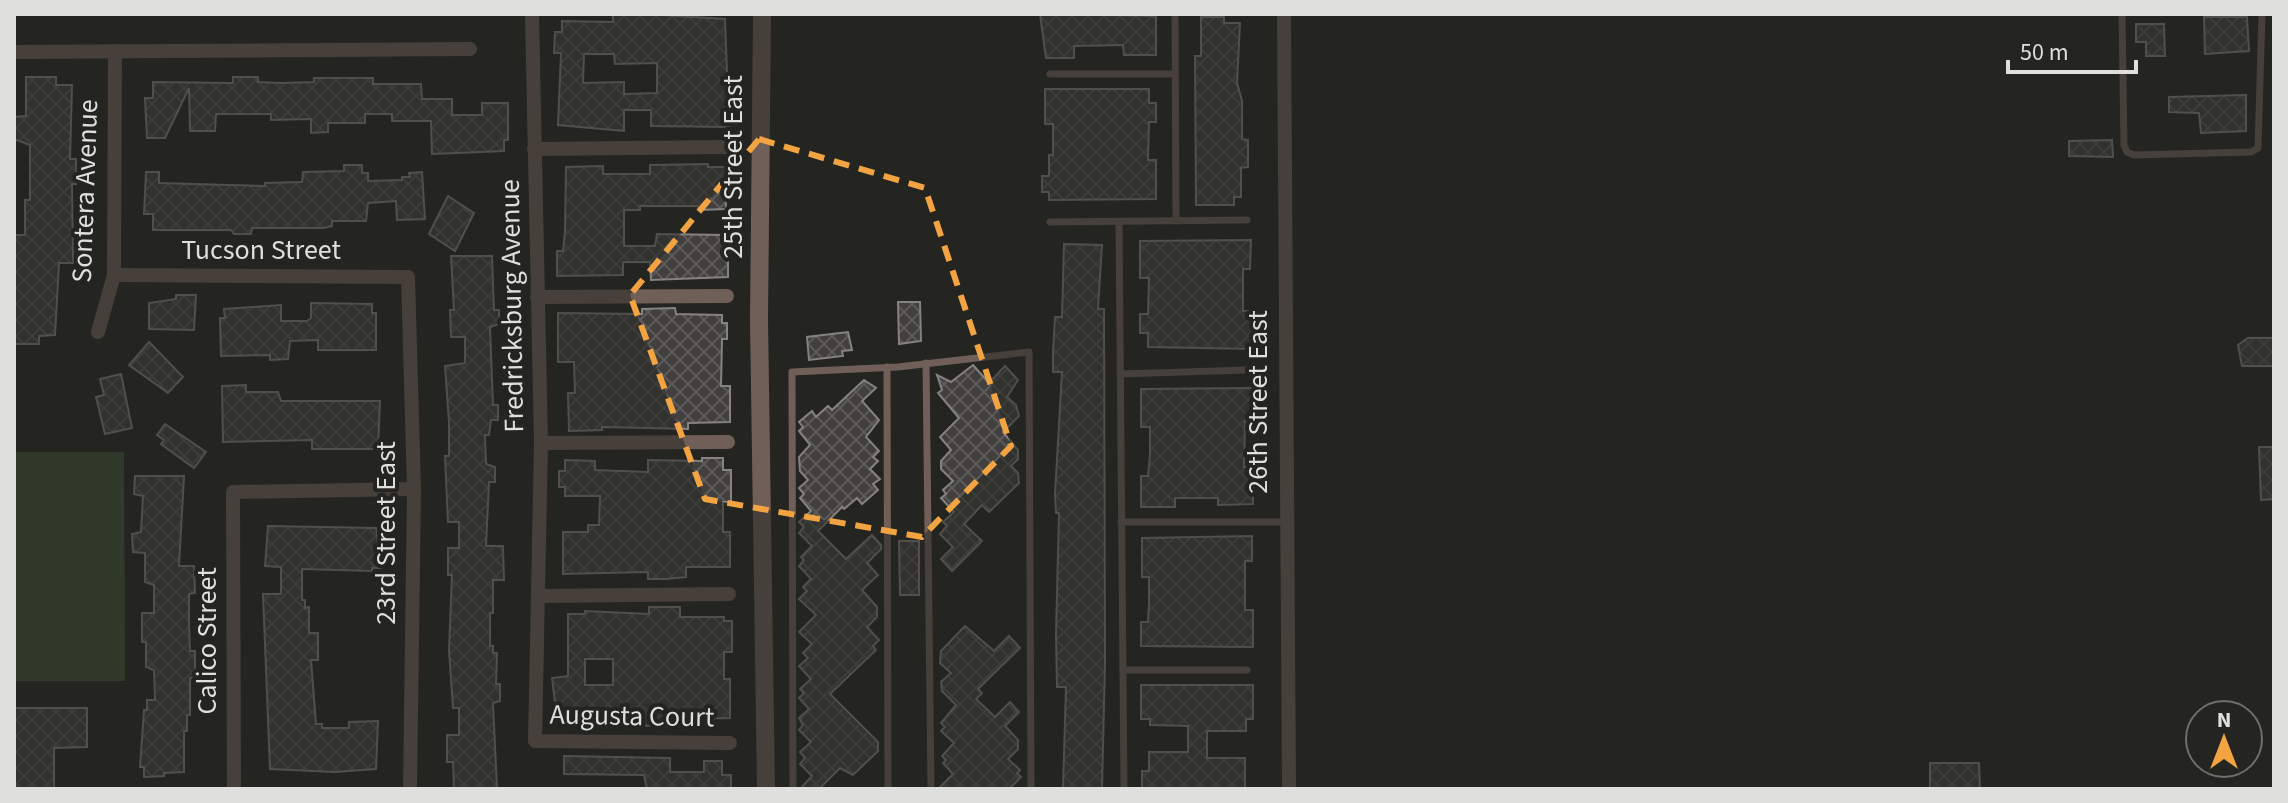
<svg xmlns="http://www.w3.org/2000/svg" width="2288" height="803" viewBox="0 0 2288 803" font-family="'Source Sans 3',sans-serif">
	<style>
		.green { fill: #425339 }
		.building { fill: url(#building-cross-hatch); stroke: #858381; stroke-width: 2; fill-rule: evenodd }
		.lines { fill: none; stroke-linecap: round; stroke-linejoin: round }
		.service { stroke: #705f59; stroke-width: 7 }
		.minor { stroke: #705f59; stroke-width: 14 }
		.tertiary { stroke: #705f59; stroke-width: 18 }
		.marked { fill: none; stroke: #f3a442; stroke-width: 6; stroke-dasharray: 16 10; stroke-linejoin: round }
		.labels { text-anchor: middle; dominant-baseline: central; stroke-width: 8; stroke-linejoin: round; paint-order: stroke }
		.street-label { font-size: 28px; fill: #dfdfde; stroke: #242421 }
	</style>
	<defs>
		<pattern id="building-cross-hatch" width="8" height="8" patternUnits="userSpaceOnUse" patternTransform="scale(2)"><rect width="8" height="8" fill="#41403e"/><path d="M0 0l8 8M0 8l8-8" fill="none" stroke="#5c5b59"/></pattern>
	</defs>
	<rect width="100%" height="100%" fill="#242421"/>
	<polygon class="green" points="14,452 124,452 125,681 14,681"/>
	<g class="building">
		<path d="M645,14L725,19L729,127L651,126V110H624V131L558,125L561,53H554L555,32H562V21L613,22V15ZM584,54H614L615,64L657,63V93L624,94V82L583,83Z"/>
		<polygon points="1040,14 1156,16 1156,55 1124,55 1123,45 1074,46 1074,58 1046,58"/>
		<polygon points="1201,17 1224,17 1224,23 1240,23 1237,83 1242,101 1242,139 1248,140 1248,167 1241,168 1241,197 1234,197 1234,205 1196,205 1195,56 1201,56"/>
		<polygon points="2204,17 2247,17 2249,51 2205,54"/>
		<polygon points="2136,24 2164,24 2165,56 2146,56 2146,42 2136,42"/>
		<polygon points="26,77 56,77 56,85 72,85 70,159 76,159 76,184 72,184 73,263 59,263 55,335 39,336 39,344 14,344 15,235 25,235 25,200 30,200 30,145 14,139 14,117 26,116"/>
		<polygon points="233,77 258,77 258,82 282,83 314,82 314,78 373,78 373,84 421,84 422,99 452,99 452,115 482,115 482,103 508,103 508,140 504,140 504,151 432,154 431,121 392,121 392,114 365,114 365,123 328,123 328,132 311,133 311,119 271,120 271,114 216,114 215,131 190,131 189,88 165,138 147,138 145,98 153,98 153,82 233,83"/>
		<polygon points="1045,89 1149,89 1149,103 1156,103 1156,122 1149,122 1148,160 1156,160 1156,199 1049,200 1049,192 1042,192 1042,176 1049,176 1049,155 1053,155 1053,124 1045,124"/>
		<polygon points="2246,95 2246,131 2201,133 2199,113 2169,112 2169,97"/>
		<polygon points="2112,140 2113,157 2069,156 2069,141"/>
		<polygon points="708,164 708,167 725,167 726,209 699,210 698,206 640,206 640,210 624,210 624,246 655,246 657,234 728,235 728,277 651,280 650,262 623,262 623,275 557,276 557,251 563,251 565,230 566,167 603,166 603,174 650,174 650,165"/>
		<polygon points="344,165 362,165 362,173 368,173 368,181 402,180 402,177 410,177 409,173 422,172 425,219 397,220 396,201 368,203 366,221 332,221 332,226 324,228 252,228 251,234 234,234 231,230 153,230 153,214 144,214 146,172 159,172 159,183 265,186 265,183 302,182 303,172 344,171"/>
		<polygon points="448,196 474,213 455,251 429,234"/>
		<polygon points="1251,240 1250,269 1243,269 1243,311 1252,311 1252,349 1148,347 1148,333 1140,333 1140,314 1148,314 1149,278 1140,278 1140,241"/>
		<polygon points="1064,244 1102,245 1098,309 1104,309 1105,662 1102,789 1063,789 1066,687 1057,687 1056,634 1059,513 1056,513 1055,494 1062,372 1053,372 1053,353 1055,317 1062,317"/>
		<polygon points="451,256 492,256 494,310 499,310 499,324 490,327 493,405 498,405 498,420 491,420 489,435 485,435 486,464 495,467 495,482 489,482 486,546 503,546 504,580 493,580 493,613 490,613 490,646 493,646 493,653 497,653 496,684 500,684 500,701 493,703 497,789 454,789 453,762 447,762 447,735 459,735 459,708 453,708 449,651 452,575 448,575 448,548 459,548 459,522 448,522 445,456 449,456 449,422 445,366 465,363 465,337 451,337 450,310 454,310"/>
		<polygon points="176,295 196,295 194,330 149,329 149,303 176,299"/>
		<polygon points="898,302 920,302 921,341 899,344"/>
		<polygon points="311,303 372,304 372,313 376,313 376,350 318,350 318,340 290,341 288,359 270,360 270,355 221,356 220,318 225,318 224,309 281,305 281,321 307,321 311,318"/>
		<polygon points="675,308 676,314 722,315 722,323 727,323 727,339 722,339 721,386 730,386 730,422 688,423 688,429 602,427 602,430 569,431 568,393 575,393 574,362 558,362 558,313 642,314 642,309"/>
		<polygon points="848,332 852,350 842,351 843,356 809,360 807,337"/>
		<polygon points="2248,338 2274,338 2274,366 2242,366 2238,345"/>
		<polygon points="149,342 183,377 168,393 129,365"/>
		<polygon points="973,365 989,383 1005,366 1018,380 1007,397 1016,405 1019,416 1003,432 1018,450 1018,459 1011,466 1018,473 1019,483 989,512 982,505 964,524 982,541 952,571 941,559 953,547 940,534 947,526 943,522 954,512 941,498 946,494 943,490 953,481 941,469 941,461 951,450 940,437 959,418 938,393 942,390 937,375 951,382"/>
		<polygon points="121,374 132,428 105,434 96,397 104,395 100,379"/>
		<polygon points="864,380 876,388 862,401 879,420 866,437 879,451 873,457 878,461 870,469 880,479 873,484 878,490 862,504 857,498 844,509 842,507 818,531 846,559 872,535 881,545 881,549 867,563 878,575 862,590 877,607 877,617 867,627 879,640 873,646 876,650 830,694 878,742 878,751 853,775 840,768 819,789 800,789 812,776 800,764 805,758 800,752 811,742 799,730 803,725 799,718 809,709 799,698 804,693 800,689 811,679 799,666 808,658 803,653 812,644 799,632 816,615 799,599 807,591 803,587 811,579 799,566 804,560 801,557 812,546 799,533 804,527 799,522 811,511 800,498 804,494 799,488 808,480 800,471 799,457 810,445 799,431 803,427 799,422 812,411 816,417 828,406 832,410"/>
		<polygon points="246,385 246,392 278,392 281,401 380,401 378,449 312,449 312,440 223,442 222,386"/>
		<polygon points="1252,388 1252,421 1245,421 1244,467 1253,467 1253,504 1218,505 1218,498 1175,498 1175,507 1141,507 1141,476 1148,476 1150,454 1150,427 1141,427 1141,389"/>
		<polygon points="165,424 206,452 194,468 161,444 164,440 157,435"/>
		<polygon points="2259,447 2274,447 2274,499 2261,500"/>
		<polygon points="702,458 723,458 723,470 731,470 731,502 723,502 723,532 730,532 730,567 686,567 686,577 666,579 648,579 648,572 563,574 563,532 588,532 588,525 599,525 600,496 565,496 565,487 559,487 559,471 565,471 565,460 595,461 595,470 648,472 648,460 702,461"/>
		<polygon points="135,476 184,476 179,566 194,566 195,593 189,594 189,625 190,651 195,651 195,678 190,678 190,715 187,715 187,731 184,731 184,772 164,773 164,776 144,777 144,767 140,767 144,710 147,710 147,700 155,700 154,670 146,667 146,642 142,642 142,613 154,613 154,585 145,582 145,553 133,552 132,534 141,532 143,496 134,494"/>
		<polygon points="268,526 376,528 381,568 372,568 372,571 302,569 302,600 305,600 305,608 309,607 309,633 318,633 318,660 311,660 316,724 322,724 322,728 349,728 349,722 378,721 376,769 335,772 270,769 263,594 281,594 281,567 265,566"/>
		<polygon points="1252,536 1252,561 1245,561 1245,610 1253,610 1253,647 1141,646 1141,622 1148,622 1149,604 1149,577 1142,577 1142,538"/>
		<polygon points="899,541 919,541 919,595 900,595"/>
		<path d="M649,607H680V617H724V621H732V652H724V679H730V718L683,719V726L672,727L614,724V711H585V721L557,719L552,678L568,676V614H585V611L649,614ZM585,659H613V685H585Z"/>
		<polygon points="965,626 994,651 1009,636 1020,648 978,689 982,693 976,699 995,717 1010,702 1019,712 1005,726 1018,740 1018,749 1008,759 1020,770 1017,773 1021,777 1009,789 938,789 953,774 943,763 946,760 942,756 954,743 941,731 945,727 941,723 956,705 942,691 941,682 951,673 940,663 941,651"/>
		<polygon points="1141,685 1253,685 1253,719 1246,719 1246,731 1207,731 1207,758 1245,758 1245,789 1142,789 1142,771 1149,771 1149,752 1188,752 1188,726 1150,725 1150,719 1141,719"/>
		<polygon points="14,708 87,708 87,747 54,748 54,789 14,789"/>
		<polygon points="564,756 670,758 670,772 704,772 704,761 722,761 722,775 731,775 731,789 647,789 644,775 564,774"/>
		<polygon points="1930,763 1979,763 1980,789 1930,789"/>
	</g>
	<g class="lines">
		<g class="service">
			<polyline points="1175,14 1176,221"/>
			<polyline points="2122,14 2124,145 2127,152 2134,155 2251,152 2258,148 2262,14"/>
			<polyline points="1050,74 1175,74"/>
			<polyline points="1050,222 1247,220"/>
			<polyline points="1119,222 1124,789"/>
			<polyline points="926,363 931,789"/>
			<polyline points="887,367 888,789"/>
			<polyline points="1120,374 1247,370"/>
			<polyline points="1121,522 1284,522"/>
			<polyline points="1123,670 1247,670"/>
			<polyline points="793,789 792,372 898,367 1029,352 1031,789"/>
		</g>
		<g class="minor">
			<polyline points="532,14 541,443 535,741 730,743"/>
			<polyline points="1284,14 1289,789"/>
			<polyline points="14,52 470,49"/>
			<polyline points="534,149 726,147"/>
			<polyline points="114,275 408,277 414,489 410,789"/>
			<polyline points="537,297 727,296"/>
			<polyline points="98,332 114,275 115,51"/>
			<polyline points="541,443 728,442"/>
			<polyline points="539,596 729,594"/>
			<polyline points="234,789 233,492 414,489"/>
		</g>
		<polyline class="tertiary" points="762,14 759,320 766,789"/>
	</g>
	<path d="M0 0H2288V803H0ZM759,139L925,188L1011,446L922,537L705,499L630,295Z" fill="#242421" fill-opacity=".55" fill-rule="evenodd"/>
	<path class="marked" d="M759,139L925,188L1011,446L922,537L705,499L630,295Z"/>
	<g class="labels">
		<g class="street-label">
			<text transform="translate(733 167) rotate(-90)">25th Street East</text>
			<text transform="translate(85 191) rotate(-88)">Sontera Avenue</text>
			<text x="261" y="250">Tucson Street</text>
			<text transform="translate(512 306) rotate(-91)">Fredricksburg Avenue</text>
			<text transform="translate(1258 402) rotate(-90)">26th Street East</text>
			<text transform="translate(386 533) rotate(-90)">23rd Street East</text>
			<text transform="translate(207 641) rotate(-90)">Calico Street</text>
			<text transform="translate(632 716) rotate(1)">Augusta Court</text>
		</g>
	</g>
	<rect width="2288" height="803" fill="none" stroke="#dfdfde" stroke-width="32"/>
	<g transform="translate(2224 739)"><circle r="38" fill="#242421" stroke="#6f6f6d" stroke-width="2"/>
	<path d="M0-6L14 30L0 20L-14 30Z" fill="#f3a442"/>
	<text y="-12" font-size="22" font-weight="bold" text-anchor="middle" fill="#dfdfde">N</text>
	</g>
	<path d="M2008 60v12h128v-12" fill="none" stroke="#dfdfde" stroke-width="4"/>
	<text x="2020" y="60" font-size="24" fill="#dfdfde" stroke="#242421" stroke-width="6" paint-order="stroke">50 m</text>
</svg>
